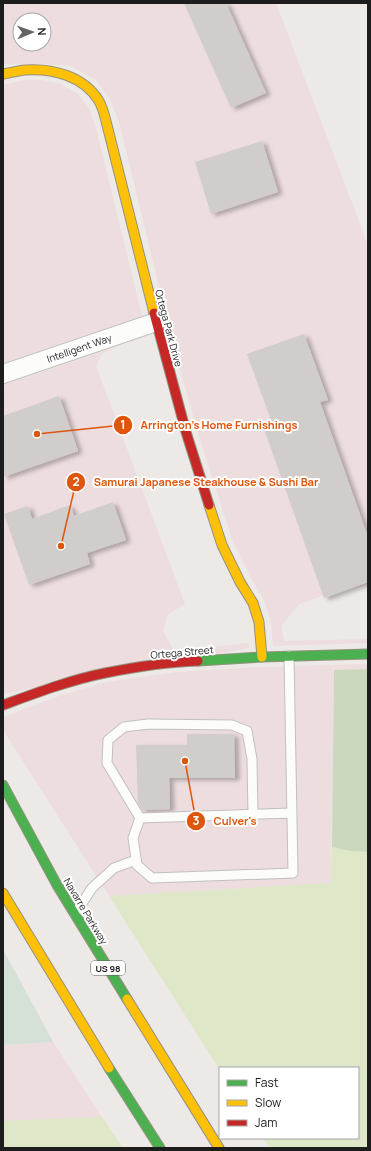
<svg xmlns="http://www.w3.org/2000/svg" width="371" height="1151" viewBox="0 0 371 1151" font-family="Manrope,sans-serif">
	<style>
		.commercial { fill: #edddde; fill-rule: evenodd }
		.grass { fill: #dee7c7 }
		.forest { fill: #ccd8bd }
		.wetland { fill: #d5e1d7 }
		.building { fill: #d0cdcb; filter: url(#shadow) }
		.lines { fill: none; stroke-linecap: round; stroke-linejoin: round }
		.lane-casing { stroke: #c1c0be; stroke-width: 11 }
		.street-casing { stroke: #c1c0be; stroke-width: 20 }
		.fast-casing { stroke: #95927f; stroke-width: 11 }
		.slow-casing { stroke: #95927f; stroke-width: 11 }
		.jam-casing { stroke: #95927f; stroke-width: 11 }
		.lane { stroke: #fcfcfb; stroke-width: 9 }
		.street { stroke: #fcfcfb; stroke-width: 18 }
		.fast { stroke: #4caf50; stroke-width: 9 }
		.slow { stroke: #ffc107; stroke-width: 9 }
		.jam { stroke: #c62828; stroke-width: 9 }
		.labels { text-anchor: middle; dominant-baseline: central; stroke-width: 4; stroke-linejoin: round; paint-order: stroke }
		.shield { fill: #fff; stroke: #616161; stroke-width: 1 }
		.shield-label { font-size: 9px; font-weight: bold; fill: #1d1d1d }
		.street-label { font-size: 10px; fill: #1d1d1d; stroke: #fff }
		.leader { fill: none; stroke: #de560d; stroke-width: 1.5 }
		.callout-dot { fill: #de560d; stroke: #fff; stroke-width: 1.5 }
		.mark-label { font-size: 12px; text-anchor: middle; font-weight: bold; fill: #fff }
		.callout-label { font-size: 11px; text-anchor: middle; font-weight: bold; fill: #de560d; stroke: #fff; stroke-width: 4; stroke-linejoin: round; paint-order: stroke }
	</style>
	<defs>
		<filter id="shadow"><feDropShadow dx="4.5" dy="2.5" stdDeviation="2" flood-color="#0004"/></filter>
	</defs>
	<rect width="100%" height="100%" fill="#ece9e6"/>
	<g class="commercial">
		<path d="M3,3H276L368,245V585L334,592L299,604L281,626L284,641L368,639V643L273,646L271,622L264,600L251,578L233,542L197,430L169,329L171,328L167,319L119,122L110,99L96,80L69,65L3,64ZM20,20H44V44H20Z"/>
		<polygon points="25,80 42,80 61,84 78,94 88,107 96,128 142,316 3,363 3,85"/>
		<polygon points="116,347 102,354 96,366 185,604 167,615 163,631 174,651 249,643 249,648 3,694 3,385"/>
		<polygon points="368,664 368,669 334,671 331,883 109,896 3,730 3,717 62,695 106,682 176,672 262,667"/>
		<polygon points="53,1042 102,1117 3,1121 3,1045"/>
	</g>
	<g class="grass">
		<polygon points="332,847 350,851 368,852 368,1148 270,1148 263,1138 358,1138 358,1068 220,1068 220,1070 109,896 331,883"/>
		<polygon points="102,1117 123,1148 3,1148 3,1121"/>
	</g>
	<polygon class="forest" points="368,669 368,852 350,851 332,847 334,670"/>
	<polygon class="wetland" points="3,949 53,1042 3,1045"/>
	<g class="building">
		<polygon points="184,3 226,3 266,93 231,108"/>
		<polygon points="262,141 278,192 211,214 195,162"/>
		<polygon points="304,334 328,400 320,402 368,537 368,582 324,598 262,423 271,420 247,354"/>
		<polygon points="59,396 78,451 3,477 3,416"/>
		<polygon points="113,502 126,540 87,553 90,564 29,585 4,514 28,506 32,519 70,505 74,516"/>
		<polygon points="187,734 234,734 235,778 169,778 170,809 142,810 138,803 136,745 187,745"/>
	</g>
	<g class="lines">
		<g class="lane-casing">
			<g id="lane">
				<polyline points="289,656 293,873 152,878 137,865 133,838 140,818 292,813"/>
				<polyline points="140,818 107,763 108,740 124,727 148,724 232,725 247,731 252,759 253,814"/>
				<polyline points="75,914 92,888 114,868 136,860"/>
			</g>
		</g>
		<g class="street-casing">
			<polyline id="street" points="3,374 156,322"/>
		</g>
		<g class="fast-casing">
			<g id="fast">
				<polyline points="198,661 262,657 368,654"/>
				<polyline points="3,785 57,885 127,999"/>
				<polyline points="109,1068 160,1148"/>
			</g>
		</g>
		<g class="slow-casing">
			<g id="slow">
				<path d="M3,74C10,73 17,71 25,70C52,68 84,76 99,101C103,108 105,117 107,125L154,313"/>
				<polyline points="209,505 222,545 240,582 253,603 259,622 262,657"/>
				<polyline points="3,893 109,1068"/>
				<polyline points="127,999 219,1148"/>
			</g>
		</g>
		<g class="jam-casing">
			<g id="jam">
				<polyline points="154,313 186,432 209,505"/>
				<path d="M3,705C36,693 70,680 105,673C135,667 167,662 198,661"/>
			</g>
		</g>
		<use href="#lane" class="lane"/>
		<use href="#street" class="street"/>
		<use href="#fast" class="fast"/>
		<use href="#slow" class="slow"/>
		<use href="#jam" class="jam"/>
	</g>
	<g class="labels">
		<rect class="shield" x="91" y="961" width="34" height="14" rx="3"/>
		<g class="shield-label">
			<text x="108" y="968">US 98</text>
		</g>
		<g class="street-label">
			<text transform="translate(169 328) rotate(75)">Ortega Park Drive</text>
			<text transform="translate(79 348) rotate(-19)">Intelligent Way</text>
			<text transform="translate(182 652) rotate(-5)">Ortega Street</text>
			<text transform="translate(86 911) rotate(59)">Navarre Parkway</text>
		</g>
	</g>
	<path class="leader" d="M37 434L123 425M61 546L76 482M185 761L196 821"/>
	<g class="callout-dot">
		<circle cx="37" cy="434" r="4"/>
		<circle cx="61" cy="546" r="4"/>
		<circle cx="185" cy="761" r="4"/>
		<circle cx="123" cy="425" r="10"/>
		<circle cx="76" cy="482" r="10"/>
		<circle cx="196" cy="821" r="10"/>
	</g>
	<g class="mark-label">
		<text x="123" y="429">1</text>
		<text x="76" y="486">2</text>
		<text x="196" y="825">3</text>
	</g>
	<g class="callout-label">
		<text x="219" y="429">Arrington's Home Furnishings</text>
		<text x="206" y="486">Samurai Japanese Steakhouse &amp; Sushi Bar</text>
		<text x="235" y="825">Culver's</text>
	</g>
	<rect width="371" height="1151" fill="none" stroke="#1d1d1d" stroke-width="8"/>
	<rect x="219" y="1067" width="140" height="72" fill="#ffffff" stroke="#a5a5a5"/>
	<rect x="227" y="1080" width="20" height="6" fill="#4caf50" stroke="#a5a5a5"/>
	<text x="255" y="1087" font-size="12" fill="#1d1d1d">Fast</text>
	<rect x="227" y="1100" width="20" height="6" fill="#ffc107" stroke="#a5a5a5"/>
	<text x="255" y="1107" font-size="12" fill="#1d1d1d">Slow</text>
	<rect x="227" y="1120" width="20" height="6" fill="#c62828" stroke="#a5a5a5"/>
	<text x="255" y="1127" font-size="12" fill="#1d1d1d">Jam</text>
	<g transform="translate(32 32) rotate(88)"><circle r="19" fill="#ffffff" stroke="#a5a5a5"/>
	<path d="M0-3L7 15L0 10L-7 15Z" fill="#656463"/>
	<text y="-6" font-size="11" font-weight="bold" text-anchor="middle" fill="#1d1d1d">N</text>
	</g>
</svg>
